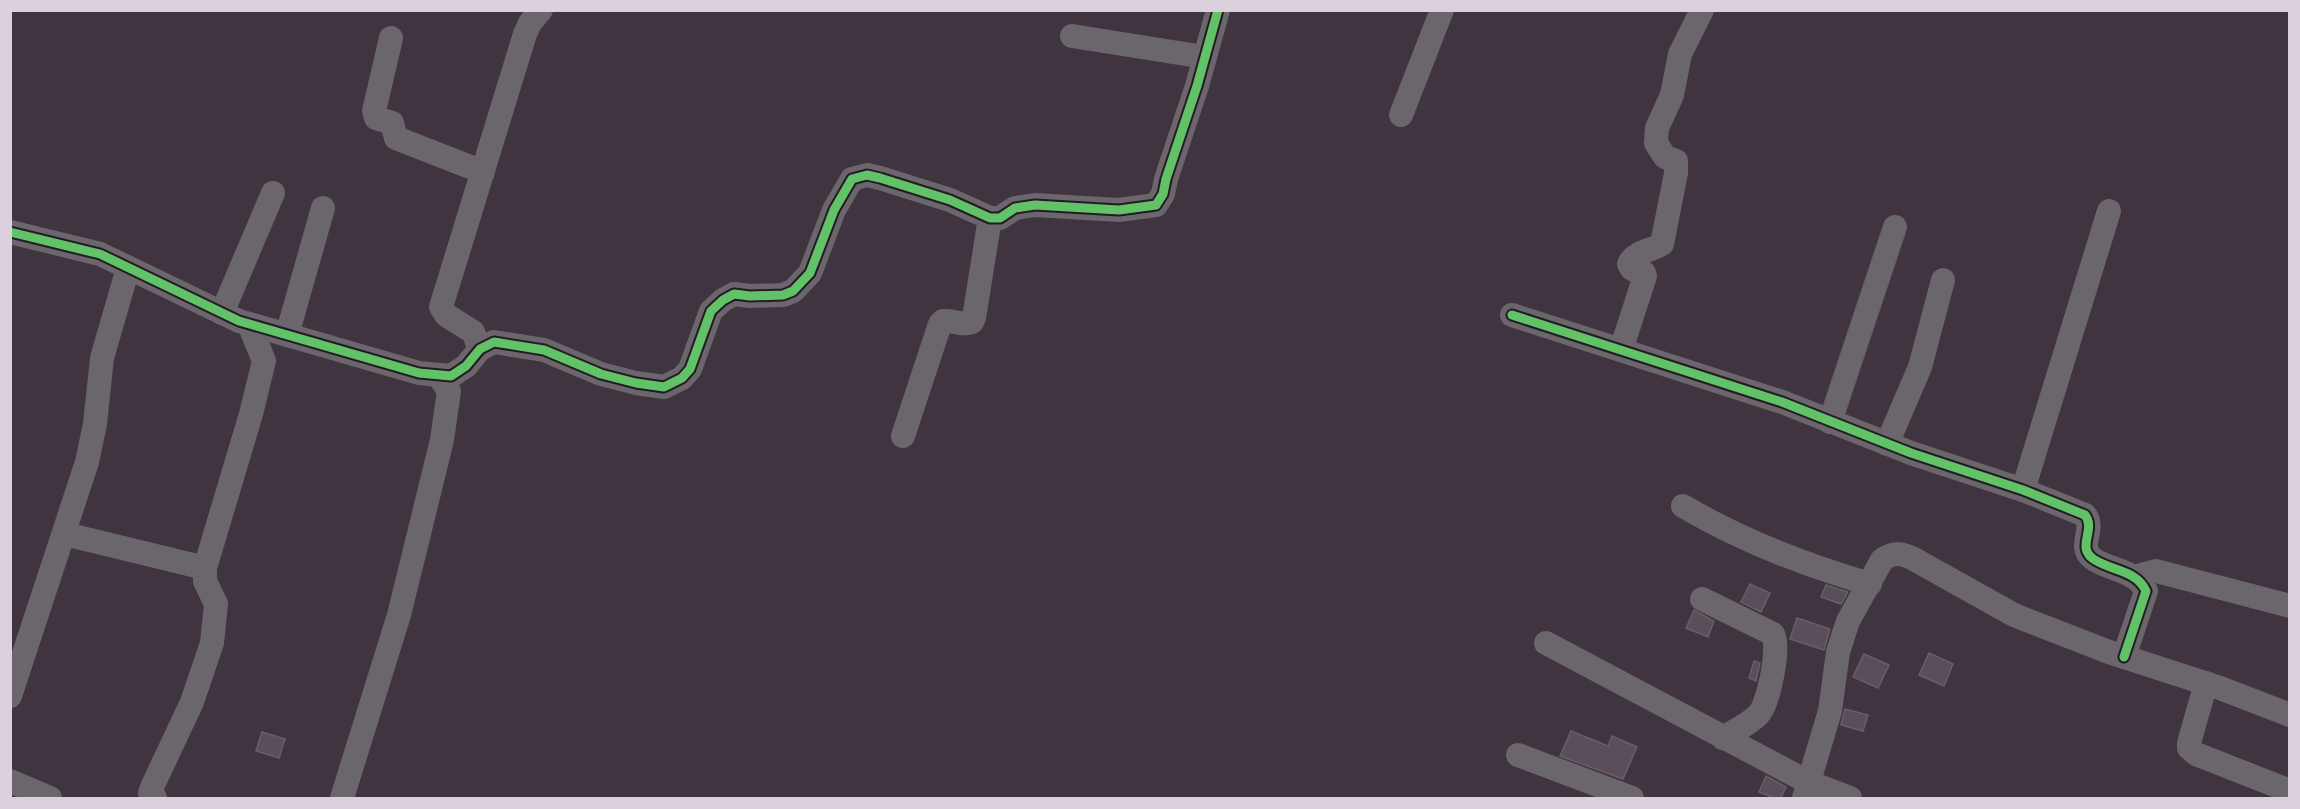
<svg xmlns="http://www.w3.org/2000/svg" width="2300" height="809" viewBox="0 0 2300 809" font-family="Roboto,sans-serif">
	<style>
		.building { fill: #594e5a; stroke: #685e68; stroke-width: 1.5 }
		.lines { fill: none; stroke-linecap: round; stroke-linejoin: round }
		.minor { stroke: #6b666b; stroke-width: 24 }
		.cycleway-casing { stroke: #241b25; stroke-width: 13 }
		.cycleway { stroke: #61c268; stroke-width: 9 }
	</style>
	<rect width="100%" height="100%" fill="#3f343f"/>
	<g class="building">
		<polygon points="1750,584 1770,593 1761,612 1741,602"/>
		<polygon points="1826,585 1848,592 1841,604 1821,597"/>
		<polygon points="1694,610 1714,621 1708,637 1686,628"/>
		<polygon points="1797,618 1830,629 1824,650 1790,639"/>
		<polygon points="1929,653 1953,664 1944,686 1919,675"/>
		<polygon points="1864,654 1889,665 1878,688 1853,677"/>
		<polygon points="1754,661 1760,663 1756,681 1749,678"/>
		<polygon points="1845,709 1868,715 1863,731 1841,725"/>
		<polygon points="1571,731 1608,746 1612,736 1637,747 1623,779 1560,756"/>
		<polygon points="262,732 285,739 279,758 256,751"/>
		<polygon points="1766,776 1786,787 1781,798 1775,798 1759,792"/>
	</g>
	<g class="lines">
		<g class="minor">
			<polyline points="1072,36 1204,57"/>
			<polyline points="391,38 374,111 376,118 392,123 396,138 483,172"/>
			<polyline points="1401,115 1442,10"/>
			<polyline points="10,232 100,254 239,321 419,373 451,376 466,366 480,349 494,342 544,350 601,374 636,383 664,387 682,378 690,369 711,311 723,300 734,294 750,296 783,295 793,291 810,273 834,210 852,179 867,175 880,178 950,200 990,218 1000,218 1015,208 1035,205 1119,210 1156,205 1163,194 1166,179 1197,86 1218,10"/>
			<polyline points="222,313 273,193"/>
			<path d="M1512,315L1782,402L1911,453L2023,490L2085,515C2096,529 2077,546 2092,558C2109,571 2136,569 2146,591L2124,657"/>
			<polyline points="287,335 323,208"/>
			<polyline points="480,349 473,332 446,315 441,307 525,34 530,23 541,10"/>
			<path d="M1621,350L1645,276L1644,273L1632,269L1629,264C1635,251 1651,251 1662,244L1676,173V161L1665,157L1656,143L1657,128L1672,95L1680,54L1702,10"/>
			<polyline points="1830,422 1895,227"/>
			<path d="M903,436L940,324L943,321C953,320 963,326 972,322L974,318L990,218"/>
			<polyline points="1887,444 1920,367 1943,280"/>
			<polyline points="2023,490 2109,211"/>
			<path d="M1683,506C1740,540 1805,565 1870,584"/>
			<polyline points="65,534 205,568"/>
			<polyline points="2133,577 2156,571 2290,606"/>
			<path d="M1702,599L1773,634C1780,647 1769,704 1758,715C1749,724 1734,731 1723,738"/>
			<polyline points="1546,643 1808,782 1850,798"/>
			<polyline points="2206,683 2189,743 2189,748 2196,754 2290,791"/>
			<polyline points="10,696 87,462 95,424 102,358 128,268"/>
			<polyline points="1518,755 1632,798"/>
			<polyline points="10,781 50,798"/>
			<polyline points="155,798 150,793 153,785 192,702 212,643 216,604 205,581 205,568 251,414 264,361 249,324"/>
			<polyline points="342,798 399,615 442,440 449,391 438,375"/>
			<path d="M1804,798L1830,711L1838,652L1848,621L1882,560C1893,552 1900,553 1912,558L2014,615L2109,652L2220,688L2290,715"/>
		</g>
		<g class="cycleway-casing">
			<g id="cycleway">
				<polyline points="10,232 100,254 239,321 419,373 451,376 466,366 480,349 494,342 544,350 601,374 636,383 664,387 682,378 690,369 711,311 723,300 734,294 750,296 783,295 793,291 810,273 834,210 852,179 867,175 880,178 950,200 990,218 1000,218 1015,208 1035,205 1119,210 1156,205 1163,194 1166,179 1197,86 1218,10"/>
				<path d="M1512,315L1782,402L1911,453L2023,490L2085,515C2096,529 2077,546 2092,558C2109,571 2136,569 2146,591L2124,657"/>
			</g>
		</g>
		<use href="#cycleway" class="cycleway"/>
	</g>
	<rect width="2300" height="809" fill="none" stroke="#ddd0dd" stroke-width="24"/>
</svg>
